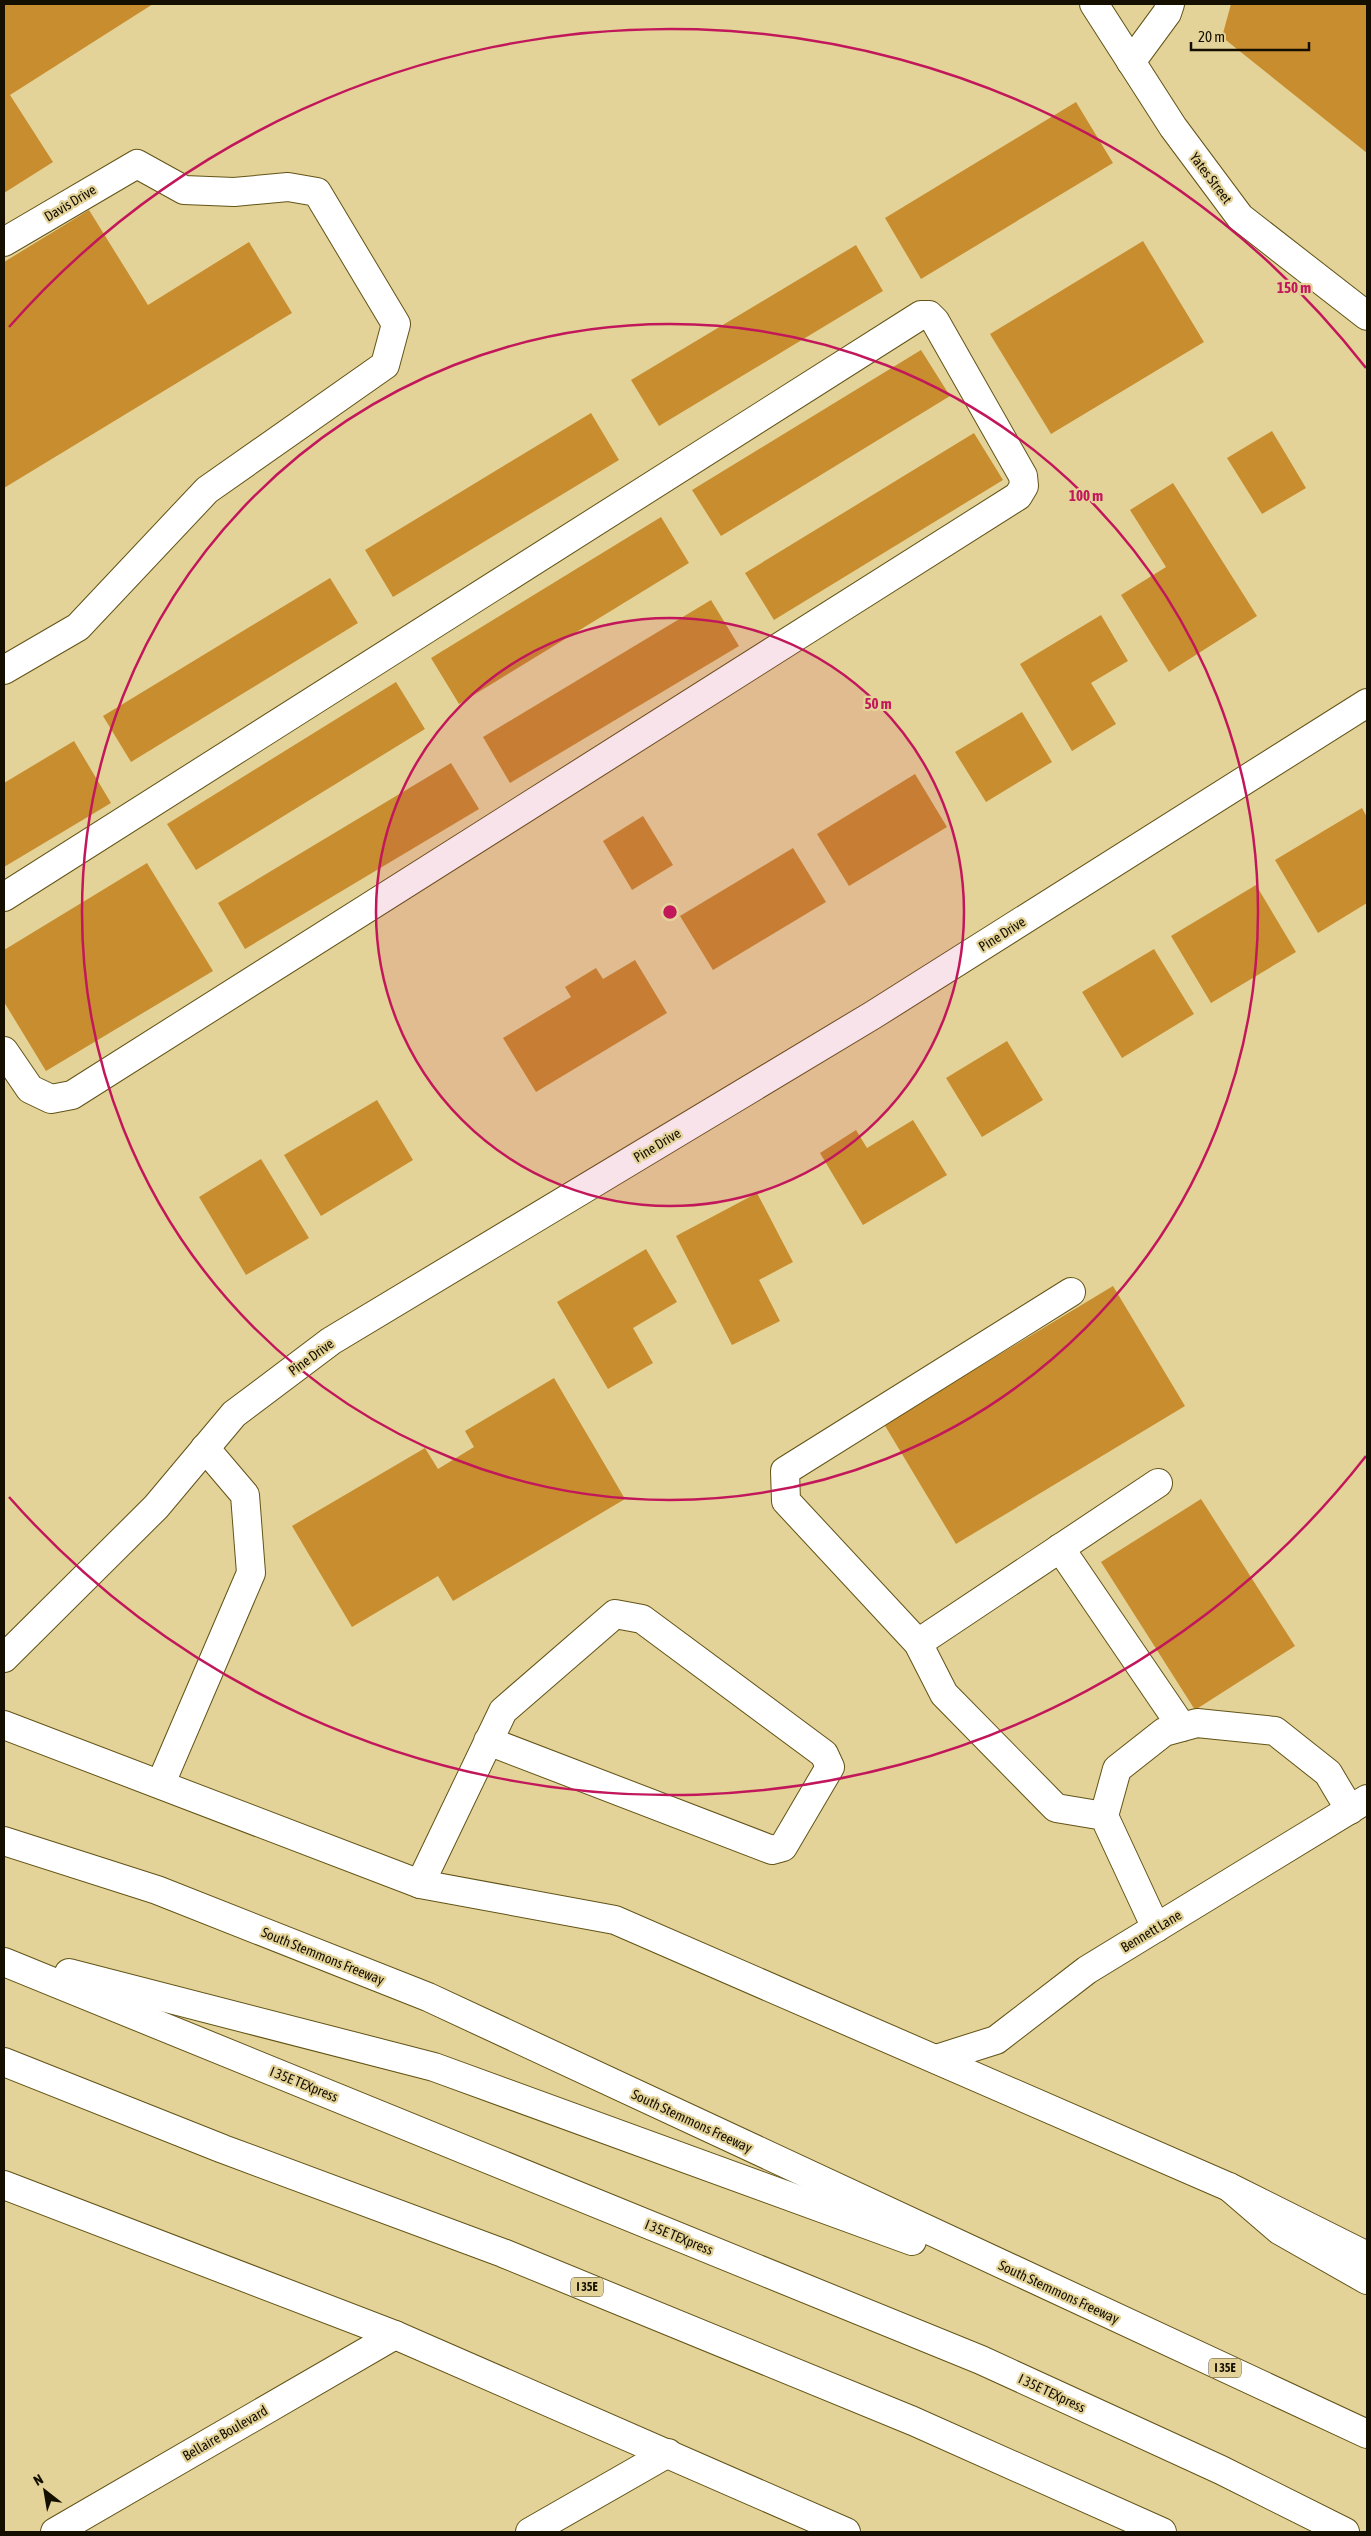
<svg xmlns="http://www.w3.org/2000/svg" width="1371" height="2536" viewBox="0 0 1371 2536" font-family="'Asap Condensed',sans-serif">
	<style>
		.building { fill: #c88d2f }
		.lines { fill: none; stroke-linecap: round; stroke-linejoin: round }
		.minor-casing { stroke: #625317; stroke-width: 30 }
		.major-casing { stroke: #625317; stroke-width: 30 }
		.highway-casing { stroke: #625317; stroke-width: 30 }
		.minor { stroke: #fff; stroke-width: 28 }
		.major { stroke: #fff; stroke-width: 28 }
		.highway { stroke: #fff; stroke-width: 28 }
		.ring { fill: none; stroke: #c2185b; stroke-width: 2.5 }
		.labels { text-anchor: middle; dominant-baseline: central; stroke-width: 4.5; stroke-linejoin: round; paint-order: stroke }
		.shield { fill: #e4d398; stroke: #534a2e; stroke-width: 1 }
		.shield-label { font-size: 12px; font-weight: bold; fill: #150f00 }
		.street-label { font-size: 14px; fill: #150f00; stroke: #e4d398 }
		.centre { fill: #c2185b; stroke: #e4d398; stroke-width: 2.5 }
		.ring-label { font-size: 15px; text-anchor: middle; font-weight: bold; fill: #c2185b; stroke: #e4d398; stroke-width: 4.5; stroke-linejoin: round; paint-order: stroke }
	</style>
	<rect width="100%" height="100%" fill="#e4d398"/>
	<g class="building">
		<polygon points="4,4 153,4 10,95 53,162 4,193"/>
		<polygon points="1231,4 1367,4 1367,153 1222,37"/>
		<polygon points="1076,102 1113,163 921,279 885,218"/>
		<polygon points="89,210 148,305 249,242 292,313 4,488 4,262"/>
		<polygon points="1143,241 1204,342 1051,434 990,334"/>
		<polygon points="856,245 883,291 659,426 631,380"/>
		<polygon points="921,350 950,396 721,536 692,490"/>
		<polygon points="591,413 619,460 393,597 365,550"/>
		<polygon points="1272,431 1306,488 1262,514 1227,458"/>
		<polygon points="974,433 1003,480 774,620 745,573"/>
		<polygon points="1173,483 1257,616 1169,672 1121,595 1166,567 1130,510"/>
		<polygon points="661,517 689,563 459,704 431,658"/>
		<polygon points="330,578 358,623 131,762 103,716"/>
		<polygon points="711,600 739,646 510,783 483,737"/>
		<polygon points="1101,615 1128,661 1091,683 1116,724 1072,751 1020,664"/>
		<polygon points="396,682 425,729 196,870 167,824"/>
		<polygon points="1022,712 1052,762 986,802 955,752"/>
		<polygon points="74,741 111,803 4,867 4,783"/>
		<polygon points="451,763 479,809 245,949 218,903"/>
		<polygon points="915,774 947,827 849,886 817,834"/>
		<polygon points="1362,808 1367,817 1367,903 1318,933 1275,860"/>
		<polygon points="643,816 673,865 632,890 603,841"/>
		<polygon points="793,848 826,902 713,970 680,916"/>
		<polygon points="147,863 213,971 46,1071 4,1002 4,950"/>
		<polygon points="1256,885 1296,952 1211,1003 1171,936"/>
		<polygon points="1154,949 1194,1014 1122,1058 1082,992"/>
		<polygon points="635,960 667,1013 536,1092 503,1038 571,997 565,987 596,968 603,979"/>
		<polygon points="1007,1041 1043,1100 982,1137 946,1078"/>
		<polygon points="377,1100 413,1160 321,1216 284,1155"/>
		<polygon points="913,1120 947,1175 863,1225 820,1153 856,1130 867,1148"/>
		<polygon points="261,1159 309,1238 246,1275 199,1197"/>
		<polygon points="757,1193 793,1262 759,1280 780,1321 732,1345 676,1236"/>
		<polygon points="646,1249 677,1302 633,1328 653,1363 608,1389 557,1302"/>
		<polygon points="1113,1286 1185,1406 956,1544 884,1424"/>
		<polygon points="554,1378 625,1499 453,1601 438,1576 352,1627 292,1526 425,1448 438,1469 474,1447 465,1431"/>
		<polygon points="1201,1499 1295,1646 1195,1710 1101,1562"/>
	</g>
	<g class="lines">
		<g class="minor-casing">
			<g id="minor">
				<polyline points="1094,4 1173,127 1240,217 1367,316"/>
				<polyline points="1131,62 1167,13 1170,4"/>
				<polyline points="4,242 137,164 184,190 234,192 288,187 317,192 396,324 385,365 207,490 78,627 4,670"/>
				<polyline points="4,897 921,315 929,315 935,321 1023,476 1024,486 1018,496 72,1095 51,1099 30,1089 4,1051"/>
				<polyline points="1071,1292 785,1471 786,1501 918,1643 944,1694 1056,1808 1104,1816 1156,1928"/>
				<polyline points="1060,1548 1182,1727"/>
				<polyline points="918,1643 1158,1483"/>
				<polyline points="4,1658 156,1507 234,1414 331,1341 873,1015 1367,703"/>
				<polyline points="161,1783 251,1573 245,1495 205,1448"/>
				<polyline points="1104,1816 1117,1769 1164,1732 1197,1723 1275,1731 1328,1773 1350,1810"/>
				<polyline points="420,1884 503,1711 615,1614 642,1619 824,1754 830,1767 783,1847 772,1850 488,1741"/>
				<polyline points="936,2059 996,2040 1087,1970 1367,1799"/>
				<polyline points="55,2532 395,2335"/>
				<polyline points="530,2532 668,2453"/>
			</g>
		</g>
		<g class="major-casing">
			<g id="major">
				<polyline points="4,1725 420,1884 615,1920 1229,2187 1367,2256"/>
				<polyline points="4,2185 395,2335 846,2532"/>
			</g>
		</g>
		<g class="highway-casing">
			<g id="highway">
				<polyline points="4,1841 157,1890 428,1997 1367,2434"/>
				<polyline points="4,1962 981,2360 1221,2470 1345,2532"/>
				<polyline points="69,1973 434,2067 912,2241"/>
				<polyline points="4,2062 223,2149 503,2253 913,2421 1162,2532"/>
				<polyline points="1229,2187 1279,2230 1367,2280"/>
			</g>
		</g>
		<use href="#minor" class="minor"/>
		<use href="#major" class="major"/>
		<use href="#highway" class="highway"/>
	</g>
	<circle cx="670" cy="912" r="294" fill="#c2185b" fill-opacity=".12"/>
	<g class="ring">
		<circle cx="670" cy="912" r="294"/>
		<circle cx="670" cy="912" r="588"/>
		<path d="M1366 1456A883 883 0 0 1 9 1497M9 327A883 883 0 0 1 1366 368"/>
	</g>
	<g class="labels">
		<g class="shield">
			<rect x="571" y="2277.5" width="32" height="19" rx="4"/>
			<rect x="1209" y="2358.5" width="32" height="19" rx="4"/>
		</g>
		<g class="shield-label">
			<text x="587" y="2287">I 35E</text>
			<text x="1225" y="2368">I 35E</text>
		</g>
		<g class="street-label">
			<text transform="translate(1211 178) rotate(53)">Yates Street</text>
			<text transform="translate(70 203) rotate(-31)">Davis Drive</text>
			<text transform="translate(1002 934) rotate(-32)">Pine Drive</text>
			<text transform="translate(657 1145) rotate(-31)">Pine Drive</text>
			<text transform="translate(311 1357) rotate(-36)">Pine Drive</text>
			<text transform="translate(1151 1931) rotate(-31)">Bennett Lane</text>
			<text transform="translate(323 1956) rotate(22)">South Stemmons Freeway</text>
			<text transform="translate(304 2084) rotate(22)">I 35E TEXpress</text>
			<text transform="translate(692 2121) rotate(25)">South Stemmons Freeway</text>
			<text transform="translate(679 2237) rotate(22)">I 35E TEXpress</text>
			<text transform="translate(1059 2292) rotate(25)">South Stemmons Freeway</text>
			<text transform="translate(1052 2393) rotate(25)">I 35E TEXpress</text>
			<text transform="translate(225 2433) rotate(-30)">Bellaire Boulevard</text>
		</g>
	</g>
	<circle cx="670" cy="912" r="8" class="centre"/>
	<g class="ring-label">
		<text x="1294" y="293">150 m</text>
		<text x="1086" y="501">100 m</text>
		<text x="878" y="709">50 m</text>
	</g>
	<rect width="1371" height="2536" fill="none" stroke="#150f00" stroke-width="10"/>
	<g transform="translate(45 2491) rotate(329)" stroke="#e4d398" stroke-width="4" paint-order="stroke">
	<path d="M0-4L9 19L0 12L-9 19Z" fill="#150f00"/>
	<text y="-8" font-size="14" font-weight="bold" text-anchor="middle" fill="#150f00">N</text>
	</g>
	<path d="M1191 42v8h118v-8" fill="none" stroke="#150f00" stroke-width="2.5"/>
	<text x="1198" y="42" font-size="15" fill="#150f00" stroke="#e4d398" stroke-width="4" paint-order="stroke">20 m</text>
</svg>
